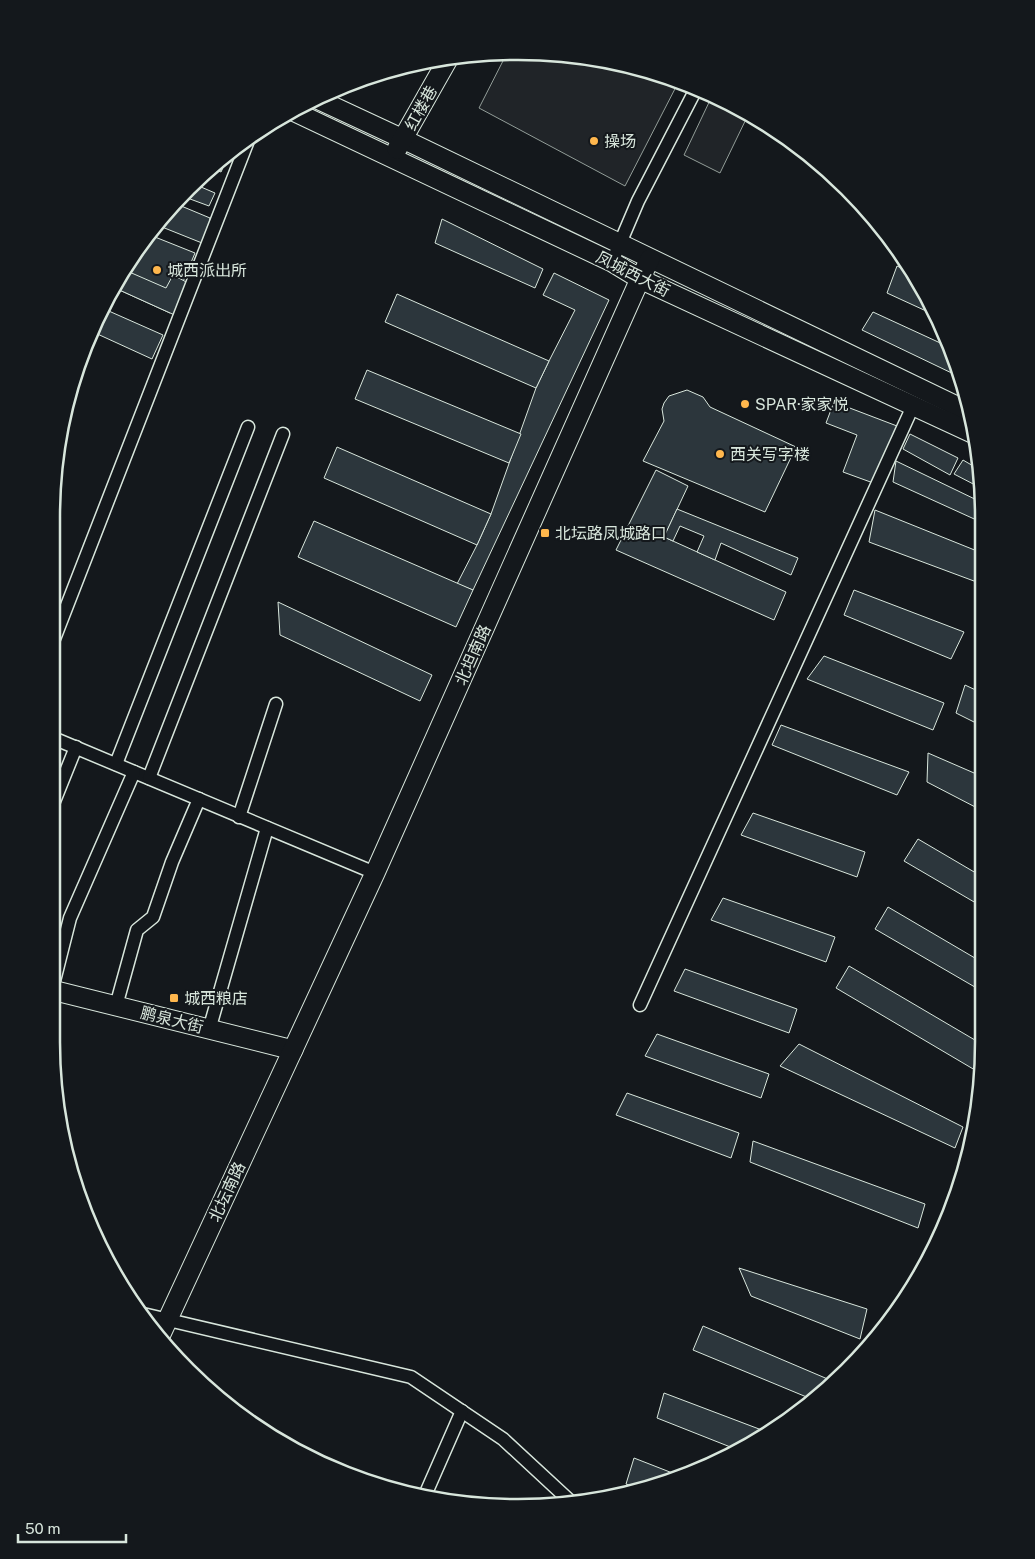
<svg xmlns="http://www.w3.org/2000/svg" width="1035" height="1559" viewBox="0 0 1035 1559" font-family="'Public Sans','Noto Sans SC',sans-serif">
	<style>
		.green { fill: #202428; stroke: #939e99 }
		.building { fill: #2c363c; stroke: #d8e6dc }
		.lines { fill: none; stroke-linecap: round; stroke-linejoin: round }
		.street-casing { stroke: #d8e6dc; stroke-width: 15 }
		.secondary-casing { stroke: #d8e6dc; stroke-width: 21 }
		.street { stroke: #14181c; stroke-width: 12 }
		.secondary { stroke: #14181c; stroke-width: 19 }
		.poi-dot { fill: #ffb74d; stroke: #14181c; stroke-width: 2 }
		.labels { text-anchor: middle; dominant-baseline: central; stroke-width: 4; stroke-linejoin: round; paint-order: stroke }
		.street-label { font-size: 16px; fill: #d8e6dc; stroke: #14181c }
		.poi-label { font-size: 16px; fill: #d8e6dc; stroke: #14181c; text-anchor: start }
		.rim { fill: none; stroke: #d8e6dc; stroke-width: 2.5 }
	</style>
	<rect width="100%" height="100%" fill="#14181c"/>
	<g class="green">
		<polygon points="507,53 579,55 668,76 679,81 625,186 479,108"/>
		<polygon points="712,96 749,113 720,173 684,155"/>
	</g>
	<g class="building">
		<polygon points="231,150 221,172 212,168"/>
		<polygon points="194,184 215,193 209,206 182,196"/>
		<polygon points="174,203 210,218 207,245 157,225 167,210"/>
		<polygon points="442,219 543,269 535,288 435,243"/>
		<polygon points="150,235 195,253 170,313 115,288"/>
		<polygon points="897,266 912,273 937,316 887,293"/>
		<polygon points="127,271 166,288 173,275 192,285 179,317 115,288"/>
		<polygon points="554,273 609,300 473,590 457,584 477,545 491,514 536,388 549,361 575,310 543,295"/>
		<polygon points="397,294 549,361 536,388 385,322"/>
		<polygon points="102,308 163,335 152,359 93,332"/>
		<polygon points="873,312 949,347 960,377 862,330"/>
		<polygon points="367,370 521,434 509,463 355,399"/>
		<polygon points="687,390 703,397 710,407 796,447 765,512 643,461 664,421 662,409 664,403 669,396"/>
		<polygon points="834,402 897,426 876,484 843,472 857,435 826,423"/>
		<polygon points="910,434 958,458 950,475 903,449"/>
		<polygon points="337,447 491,514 477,545 324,478"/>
		<polygon points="963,460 980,470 981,479 979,487 954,474"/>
		<polygon points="896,461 983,503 983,523 893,482"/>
		<polygon points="656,470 688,486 664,537 786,592 774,620 616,550"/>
		<polygon points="677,509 798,558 791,575 721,543 715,560 697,552 704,536 680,526 673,541 664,537"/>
		<polygon points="875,510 982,553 982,584 869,542"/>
		<polygon points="314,521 473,590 456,627 298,557"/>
		<polygon points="854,590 964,632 951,659 844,615"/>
		<polygon points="278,602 432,675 420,701 280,635"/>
		<polygon points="824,656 944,703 933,730 807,679"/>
		<polygon points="965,685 982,693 982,726 956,713"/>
		<polygon points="781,725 909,772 897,795 772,745"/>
		<polygon points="928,753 981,776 981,810 927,782"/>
		<polygon points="753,813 865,852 857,877 741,835"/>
		<polygon points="918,839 981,876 981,906 904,861"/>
		<polygon points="723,898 835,937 826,962 711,920"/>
		<polygon points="888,907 980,961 980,990 875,929"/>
		<polygon points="849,966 980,1043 980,1073 836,988"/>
		<polygon points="685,969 797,1009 789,1033 674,991"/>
		<polygon points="657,1034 769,1074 761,1098 645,1056"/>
		<polygon points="799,1044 963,1127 955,1148 780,1066"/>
		<polygon points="627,1093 739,1133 731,1158 616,1115"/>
		<polygon points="753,1141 925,1204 918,1228 750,1162"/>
		<polygon points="739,1268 867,1309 860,1339 751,1296"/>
		<polygon points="703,1326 830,1380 809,1398 693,1350"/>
		<polygon points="664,1393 767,1432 750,1445 738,1450 657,1418"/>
		<polygon points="634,1458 675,1474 636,1488 626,1484"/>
	</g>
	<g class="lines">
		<g class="street-casing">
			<g id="street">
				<polyline points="612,262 638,201 696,89"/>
				<polyline points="54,639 249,138"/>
				<polyline points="53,738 375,873"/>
				<polyline points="116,764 248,427"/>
				<polyline points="149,778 283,434"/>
				<polyline points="53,804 76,747"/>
				<polyline points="239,817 276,704"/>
				<polyline points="52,989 70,918 134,772"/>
				<polyline points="640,1005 913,406"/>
				<polyline points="116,1006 137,930 153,917 172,862 199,799"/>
				<polyline points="209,1030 267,828"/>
				<polyline points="143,1314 411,1377 503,1439 570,1501"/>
				<polyline points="426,1493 462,1411"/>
			</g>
		</g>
		<g class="secondary-casing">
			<g id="secondary">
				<polyline points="315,98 403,139 971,413"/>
				<polyline points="293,111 612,262 640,279 974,434"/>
				<polyline points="397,149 448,59"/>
				<polyline points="52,990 293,1050"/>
				<polyline points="161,1334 375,873 640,279 650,259"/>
			</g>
		</g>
		<use href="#street" class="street"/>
		<use href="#secondary" class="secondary"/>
	</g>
	<g class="poi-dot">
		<circle cx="594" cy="141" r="5"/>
		<circle cx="157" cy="270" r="5"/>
		<circle cx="745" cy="404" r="5"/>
		<circle cx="720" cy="454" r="5"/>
		<rect x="540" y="528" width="10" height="10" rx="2.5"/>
		<rect x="169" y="993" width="10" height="10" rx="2.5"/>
	</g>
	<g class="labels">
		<g class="street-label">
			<text transform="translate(421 108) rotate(-61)">红楼巷</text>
			<text transform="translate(633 274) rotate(27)">凤城西大街</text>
			<text transform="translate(473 655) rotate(-66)">北坦南路</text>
			<text transform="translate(172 1020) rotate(14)">鹏泉大街</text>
			<text transform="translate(227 1192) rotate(-65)">北坛南路</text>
		</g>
		<g class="poi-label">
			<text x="604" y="141">操场</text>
			<text x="167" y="270">城西派出所</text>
			<text x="755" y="404">SPAR·家家悦</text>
			<text x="730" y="454">西关写字楼</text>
			<text x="555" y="533">北坛路凤城路口</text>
			<text x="184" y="998">城西粮店</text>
		</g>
	</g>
	<path d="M0 0H1035V1559H0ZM517 60H518A457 457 0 0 1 975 517V1042A457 457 0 0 1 518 1499H517A457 457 0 0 1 60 1042V517A457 457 0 0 1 517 60Z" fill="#14181c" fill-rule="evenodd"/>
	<path class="rim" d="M517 60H518A457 457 0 0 1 975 517V1042A457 457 0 0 1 518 1499H517A457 457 0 0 1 60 1042V517A457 457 0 0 1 517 60Z"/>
	<path d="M18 1534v8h108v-8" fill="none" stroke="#d8e6dc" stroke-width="2.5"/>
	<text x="25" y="1534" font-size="15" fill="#d8e6dc" stroke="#14181c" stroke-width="4" paint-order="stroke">50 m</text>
</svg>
